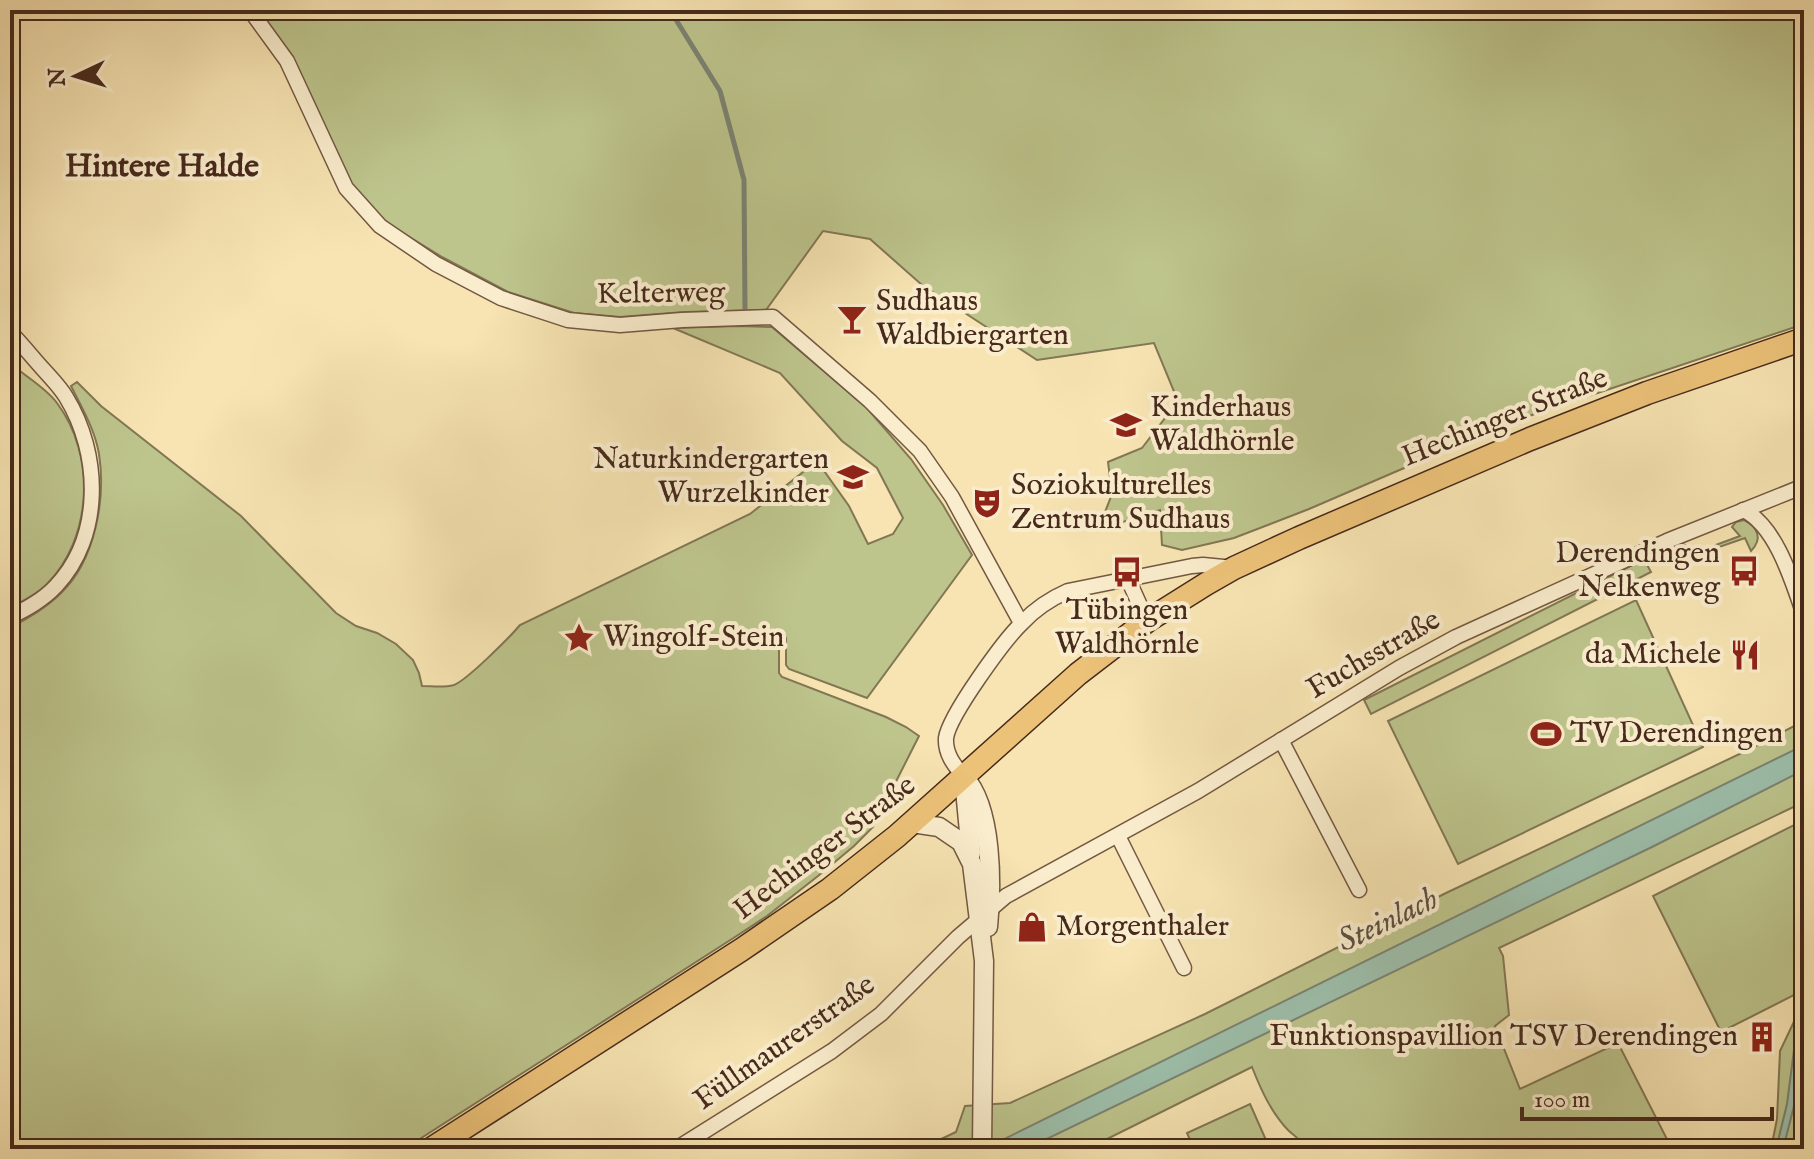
<svg xmlns="http://www.w3.org/2000/svg" width="1814" height="1159" viewBox="0 0 1814 1159" font-family="'IM FELL English',serif">
	<style>
		.green { fill: #bdc48c; stroke: #827754; stroke-width: 2 }
		.water { fill: #9dbfab; stroke: #7b8372; stroke-width: 2 }
		.lines { fill: none; stroke-linecap: round; stroke-linejoin: round }
		.stream { stroke: #7b8372; stroke-width: 5 }
		.minor-casing { stroke: #735842; stroke-width: 17 }
		.tertiary-casing { stroke: #735842; stroke-width: 21 }
		.primary-casing { stroke: #472a1c; stroke-width: 25 }
		.minor { stroke: #faedcd; stroke-width: 14 }
		.tertiary { stroke: #faedcd; stroke-width: 18 }
		.primary { stroke: #ecc279; stroke-width: 22 }
		.labels { text-anchor: middle; dominant-baseline: central; stroke-width: 8; stroke-linejoin: round; paint-order: stroke }
		.street-label { font-size: 30px; fill: #472a1c; stroke: #faedcd }
		.poi-label { font-size: 30px; fill: #472a1c; stroke: #faedcd; text-anchor: start }
		.neighbourhood-label { font-size: 32px; font-weight: bold; fill: #472a1c; stroke: #faedcd }
		.water-label { font-size: 32px; font-style: italic; fill: #5c4f40; stroke: #faedcd }
	</style>
	<rect width="100%" height="100%" fill="#f7e4b2"/>
	<filter id="stains"><feTurbulence type="fractalNoise" baseFrequency=".0025" numOctaves="4"/><feColorMatrix values="0 0 0 0 .2 0 0 0 0 .09 0 0 0 0 .02 0 0 0 .5 -.17"/></filter>
	<radialGradient id="worn" r=".72"><stop offset=".6" stop-color="#630" stop-opacity="0"/><stop offset="1" stop-color="#630" stop-opacity=".3"/></radialGradient>
	<g class="green">
		<polygon points="256,10 1804,10 1804,324 1511,422 1309,509 1234,538 1182,550 1162,545 1160,510 1098,530 1112,494 1108,462 1142,448 1178,401 1154,343 1037,360 922,285 870,239 823,231 766,310 685,312 620,317 574,313 508,292 442,257 385,222 351,184"/>
		<path d="M738,326L772,327L866,407L911,459L943,505L972,555L867,698L789,669L786,665V638L779,631V673L782,677L886,717L906,727L919,736L873,827L854,846L818,876L767,916L735,937L404,1149H10V628C28,618 46,608 61,593C95,561 106,499 99,454C95,430 82,408 71,386L77,382L101,406L241,516L336,613L356,626L377,633L396,644L413,660L419,673L422,686C432,686 443,688 454,685C467,680 510,637 520,625L750,514L817,461L849,506L868,544L893,534L903,518L877,468L842,441L780,373L673,328Z"/>
		<path d="M15,367C28,378 47,389 57,403C96,455 93,538 46,585C36,595 23,601 10,608V370Z"/>
		<path d="M1744,520C1758,527 1763,539 1751,551L1745,538L1716,548L1721,563C1708,566 1697,555 1686,547L1685,545L1697,552L1740,536L1732,527L1736,522Z"/>
		<polygon points="1644,559 1651,572 1371,714 1364,700"/>
		<polygon points="1636,600 1703,747 1458,864 1388,721"/>
		<path d="M1804,721V802L1499,948L1503,956L1509,1015L1495,1026L1520,1089L1618,1043L1672,1149H1305C1301,1139 1295,1137 1288,1130C1271,1112 1261,1090 1252,1067L1087,1149H920L956,1132L965,1106L1010,1103L1205,1014L1446,893L1748,750Z"/>
		<polygon points="1804,820 1804,990 1721,1032 1653,896"/>
		<polygon points="1804,1009 1804,1149 1771,1149 1777,1119 1780,1051 1799,1011"/>
		<polygon points="1250,1104 1270,1149 1194,1149 1187,1133"/>
	</g>
	<g class="water">
		<polygon points="1804,745 1804,770 1652,847 1026,1149 984,1149"/>
		<polygon points="1804,1023 1804,1047 1794,1106 1783,1149 1776,1149 1787,1104 1795,1042"/>
	</g>
	<g class="lines">
		<polyline class="stream" points="670,10 720,91 744,180 745,310"/>
		<g class="minor-casing">
			<g id="minor">
				<polyline points="250,10 287,61 346,188 380,226 436,264 501,298 568,320 620,325 682,320 773,317 870,401 920,451 952,497 1021,623"/>
				<path d="M10,332C22,344 32,357 43,369C51,378 60,387 66,397C101,454 103,536 56,586C43,600 26,609 10,617"/>
				<path d="M1743,510C1776,525 1793,583 1804,615"/>
				<polyline points="1128,579 1147,621"/>
				<polyline points="1281,740 1359,890"/>
				<path d="M964,777C954,765 945,754 946,738C949,716 1004,640 1022,623C1034,610 1052,598 1068,591L1192,566L1203,565L1234,568"/>
				<polyline points="1118,836 1184,968"/>
				<polyline points="676,1149 832,1051 881,1014 958,937 1006,896 1198,791 1399,668 1456,637 1667,541 1804,486"/>
			</g>
		</g>
		<g class="tertiary-casing">
			<g id="tertiary">
				<path d="M964,777C993,808 992,886 988,927"/>
				<polyline points="964,779 971,853"/>
				<polyline points="912,823 939,827 961,842 972,864 984,961 982,1149"/>
			</g>
		</g>
		<g class="primary-casing">
			<polyline id="primary" points="431,1149 741,950 830,889 897,836 1078,674 1147,621 1206,584 1234,568 1299,538 1530,439 1647,393 1804,339"/>
		</g>
		<use href="#minor" class="minor"/>
		<use href="#tertiary" class="tertiary"/>
		<use href="#primary" class="primary"/>
	</g>
	<defs>
		<g id="bar-bare" transform="scale(2.4)"><path d="M-6-5H6L.8 .8V4.5H3.5V6h-7V4.5H-.8V.8Z" fill="#8f2418" stroke="#faedcd" stroke-width="2.5" paint-order="stroke"/></g>
		<g id="school-bare" transform="scale(2.4)"><path d="M0-5L7-2L0 1L-7-2ZM-4 1L0 2.5L4 1V4Q0 6-4 4Z" fill="#8f2418" stroke="#faedcd" stroke-width="2.5" paint-order="stroke"/></g>
		<g id="theatre-bare" transform="scale(2.4)"><path d="M-5-5.5Q0-4 5-5.5V0Q5 5 0 6Q-5 5-5 0ZM-3.3-2.5H-1v1.5H-3.3ZM1-2.5H3.3v1.5H1ZM-2.8 1Q0 5.5 2.8 1Z" fill="#8f2418" stroke="#faedcd" stroke-width="2.5" paint-order="stroke"/></g>
		<g id="bus-bare" transform="scale(2.4)"><path d="M-5-6H5V4H4V6H2V4H-2V6H-4V4H-5ZM-3.5-4V0h7V-4ZM-3.5 1.2v1.5H-2V1.2ZM2 1.2v1.5H3.5V1.2Z" fill="#8f2418" stroke="#faedcd" stroke-width="2.5" paint-order="stroke"/></g>
		<g id="sight-bare" transform="scale(2.4)"><path d="M0-6L1.8-2.2L6-1.7L2.9 1.2L3.7 5.4L0 3.3L-3.7 5.4L-2.9 1.2L-6-1.7L-1.8-2.2Z" fill="#8f2418" stroke="#faedcd" stroke-width="2.5" paint-order="stroke"/></g>
		<g id="restaurant-bare" transform="scale(2.4)"><path d="M-5-6h1v4h1v-4h1v4h1v-4h1v5L-1.5 .5V6h-2V.5L-5-1ZM5-6V6H3V1.5H1.5Q1.5-4 5-6Z" fill="#8f2418" stroke="#faedcd" stroke-width="2.5" paint-order="stroke"/></g>
		<g id="stadium-bare" transform="scale(2.4)"><path d="M0-5a6.5 5 0 1 0 0 10a6.5 5 0 1 0 0-10ZM-3.5-1.8h7v3.6h-7Z" fill="#8f2418" stroke="#faedcd" stroke-width="2.5" paint-order="stroke"/></g>
		<g id="shop-bare" transform="scale(2.4)"><path d="M-5-2.5h2.3a2.7 3.5 0 0 1 5.4 0H5L5.5 6h-11ZM-1.5-2.5h3a1.5 2.3 0 0 0-3 0Z" fill="#8f2418" stroke="#faedcd" stroke-width="2.5" paint-order="stroke"/></g>
		<g id="building-bare" transform="scale(2.4)"><path d="M-4-6H4V6H1V3H-1V6H-4ZM-2.5-4.3h1.7v1.8h-1.7ZM.8-4.3h1.7v1.8H.8ZM-2.5-1h1.7V.8h-1.7ZM.8-1h1.7V.8H.8Z" fill="#8f2418" stroke="#faedcd" stroke-width="2.5" paint-order="stroke"/></g>
	</defs>
	<g fill-rule="evenodd">
		<use href="#bar-bare" x="852" y="319"/>
		<use href="#school-bare" x="1126" y="425"/>
		<use href="#school-bare" x="853" y="477"/>
		<use href="#theatre-bare" x="987" y="503"/>
		<use href="#bus-bare" x="1744" y="571"/>
		<use href="#bus-bare" x="1127" y="572"/>
		<use href="#sight-bare" x="579" y="638"/>
		<use href="#restaurant-bare" x="1745" y="655"/>
		<use href="#stadium-bare" x="1546" y="734"/>
		<use href="#shop-bare" x="1032" y="927"/>
		<use href="#building-bare" x="1762" y="1037"/>
	</g>
	<g class="labels">
		<g class="street-label">
			<text transform="translate(661 294) rotate(-1)">Kelterweg</text>
			<text transform="translate(1505 418) rotate(-22)">Hechinger Straße</text>
			<text transform="translate(1374 655) rotate(-30)">Fuchsstraße</text>
			<text transform="translate(825 848) rotate(-37)">Hechinger Straße</text>
			<text transform="translate(785 1043) rotate(-35)">Füllmaurerstraße</text>
		</g>
		<g class="poi-label">
			<text x="876" y="302">Sudhaus<tspan x="876" dy="34">Waldbiergarten</tspan></text>
			<text x="1150" y="408">Kinderhaus<tspan x="1150" dy="34">Waldhörnle</tspan></text>
			<text x="829" y="460" text-anchor="end">Naturkindergarten<tspan x="829" dy="34">Wurzelkinder</tspan></text>
			<text x="1011" y="486">Soziokulturelles<tspan x="1011" dy="34">Zentrum Sudhaus</tspan></text>
			<text x="1720" y="554" text-anchor="end">Derendingen<tspan x="1720" dy="34">Nelkenweg</tspan></text>
			<text x="1127" y="611" text-anchor="middle">Tübingen<tspan x="1127" dy="34">Waldhörnle</tspan></text>
			<text x="603" y="638">Wingolf-Stein</text>
			<text x="1721" y="655" text-anchor="end">da Michele</text>
			<text x="1570" y="734">TV Derendingen</text>
			<text x="1056" y="927">Morgenthaler</text>
			<text x="1738" y="1037" text-anchor="end">Funktionspavillion TSV Derendingen</text>
		</g>
		<g class="neighbourhood-label">
			<text x="162" y="167">Hintere Halde</text>
		</g>
		<g class="water-label">
			<text transform="translate(1388 921) rotate(-26)">Steinlach</text>
		</g>
	</g>
	<rect width="1814" height="1159" fill="none" stroke="#f7e4b2" stroke-width="40"/>
	<rect x="12" y="12" width="1790" height="1135" fill="none" stroke="#472a1c" stroke-width="4"/>
	<rect x="20" y="20" width="1774" height="1119" fill="none" stroke="#472a1c" stroke-width="2"/>
	<g transform="translate(76 76) rotate(266)" stroke="#faedcd" stroke-width="6" paint-order="stroke">
	<path d="M0-6L14 30L0 20L-14 30Z" fill="#472a1c"/>
	<text y="-12" font-size="22" font-weight="bold" text-anchor="middle" fill="#472a1c">N</text>
	</g>
	<path d="M1522 1107v12h250v-12" fill="none" stroke="#472a1c" stroke-width="4"/>
	<text x="1534" y="1107" font-size="24" fill="#472a1c" stroke="#faedcd" stroke-width="6" paint-order="stroke">100 m</text>
	<rect width="100%" height="100%" filter="url(#stains)"/>
	<rect width="100%" height="100%" fill="url(#worn)"/>
</svg>
